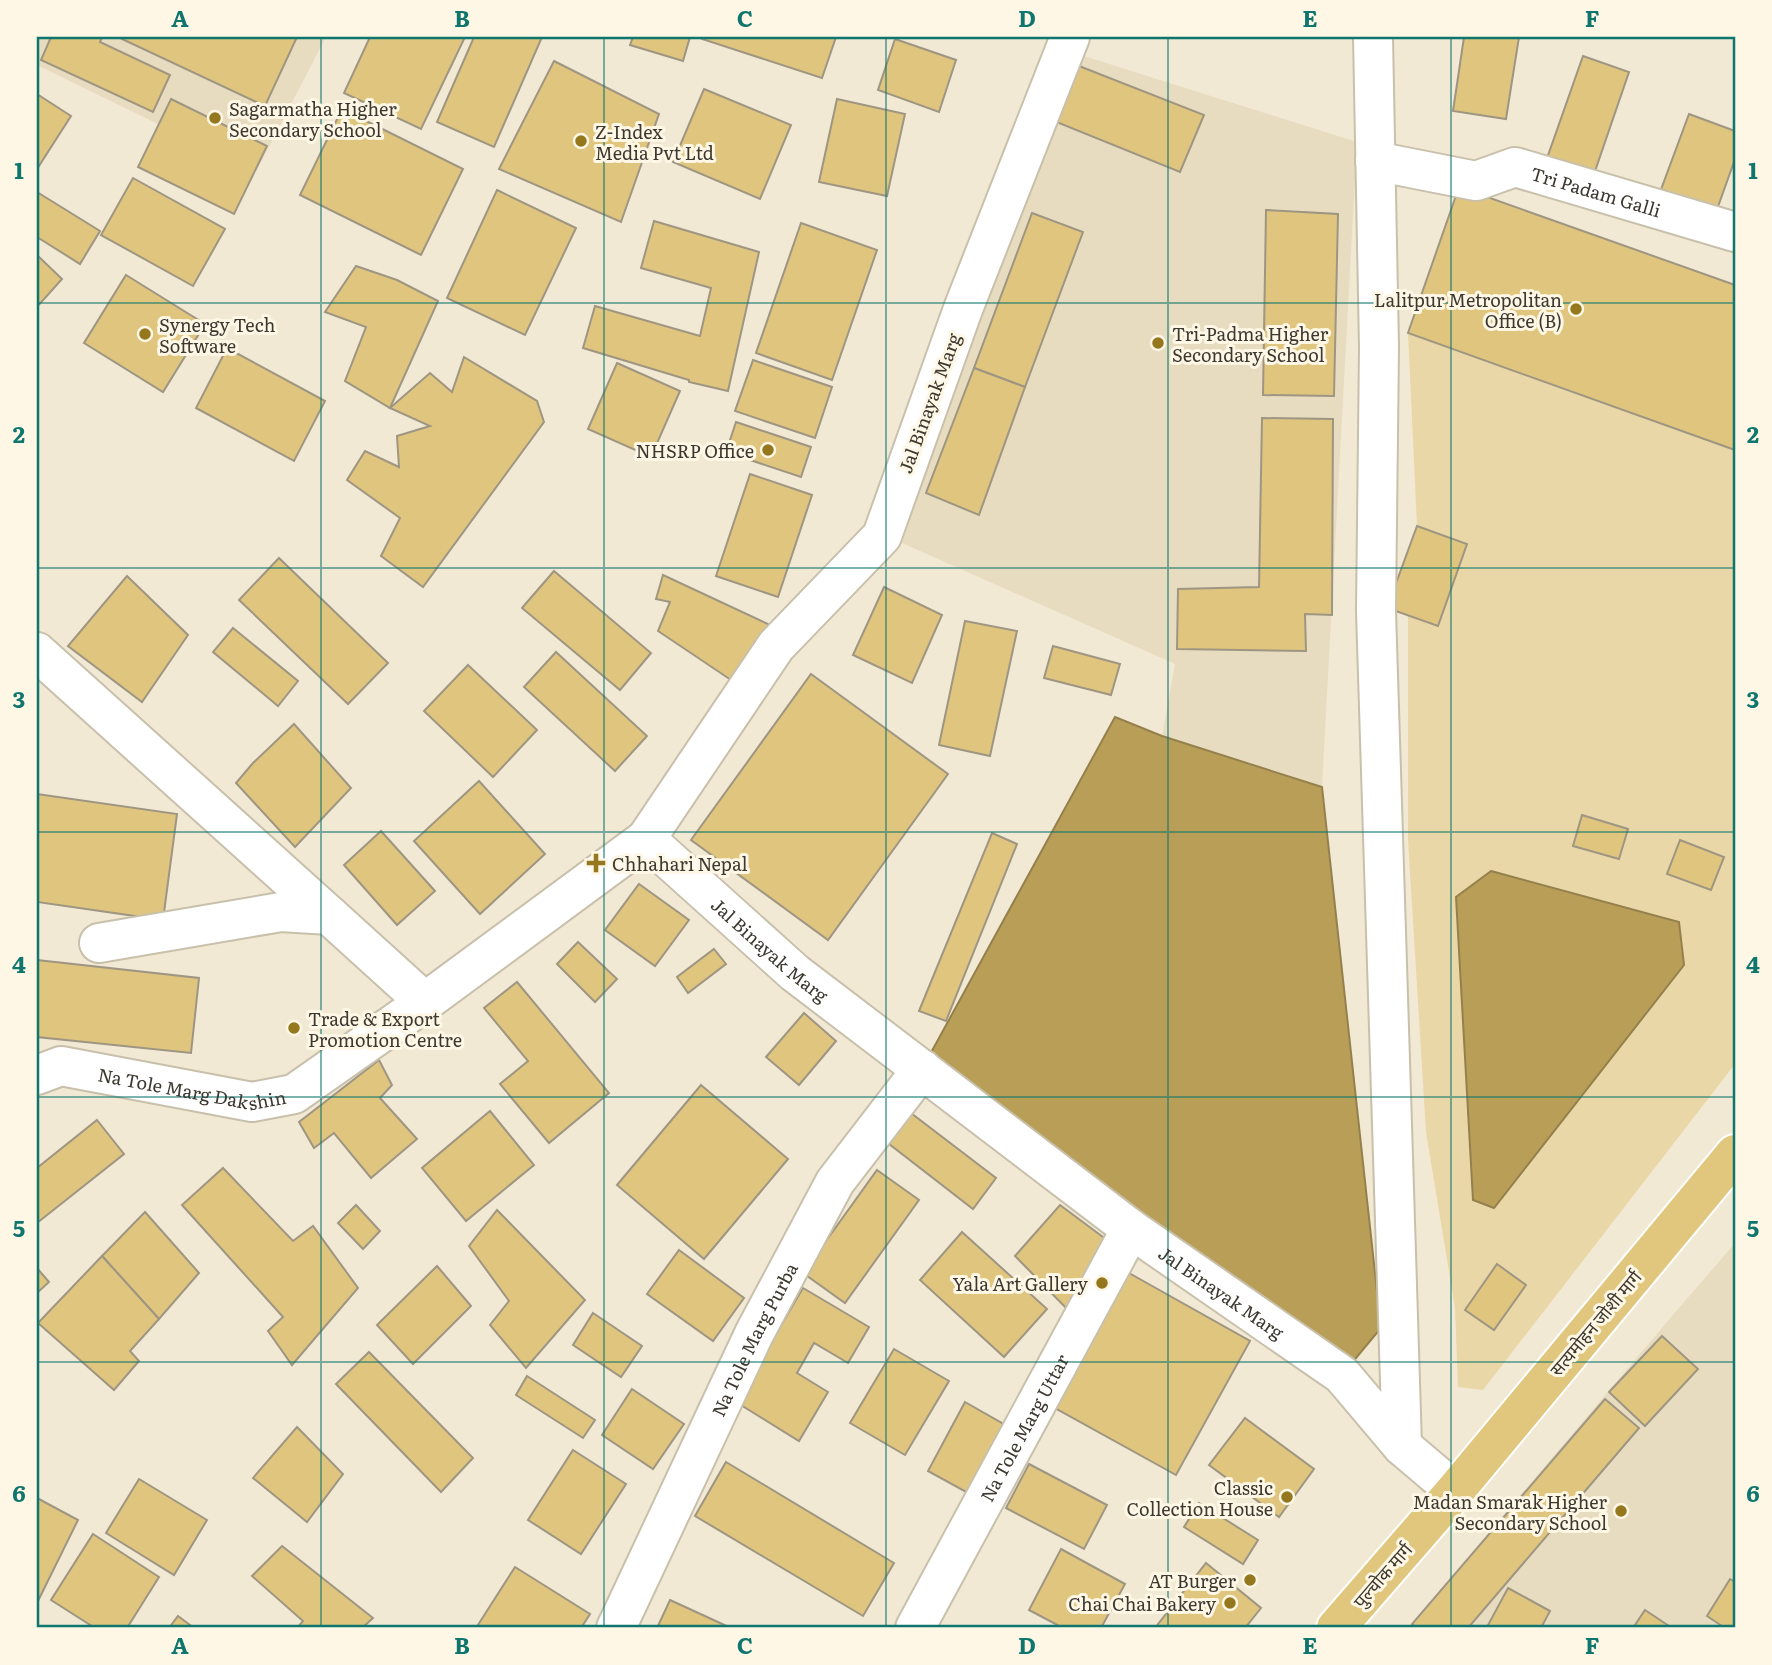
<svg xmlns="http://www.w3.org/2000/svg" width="1772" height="1665" viewBox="0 0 1772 1665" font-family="Literata,'Noto Sans Devanagari',serif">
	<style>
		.built { fill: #e8dcc0 }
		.green { fill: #ead7a7 }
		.water { fill: #b99e58; stroke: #94804c; stroke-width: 2 }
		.building { fill: #e0c57e; stroke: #9e9682; stroke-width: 2 }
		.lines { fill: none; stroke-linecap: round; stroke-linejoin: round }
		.minor-casing { stroke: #c8c0ab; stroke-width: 42 }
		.major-casing { stroke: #fff; stroke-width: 42 }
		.minor { stroke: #fff; stroke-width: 38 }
		.major { stroke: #e0c77d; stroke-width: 38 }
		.grid { fill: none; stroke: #0f766e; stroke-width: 2; stroke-opacity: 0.55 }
		.poi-dot { fill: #95771e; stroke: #fef7e5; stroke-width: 2.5 }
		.labels { text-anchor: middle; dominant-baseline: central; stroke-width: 6; stroke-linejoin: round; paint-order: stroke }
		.poi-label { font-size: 18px; fill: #3d3931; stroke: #fef7e5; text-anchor: end }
		.street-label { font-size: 18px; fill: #3d3931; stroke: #fef7e5 }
		.neatline { fill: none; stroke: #0f766e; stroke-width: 2.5 }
		.grid-label { font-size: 23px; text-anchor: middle; font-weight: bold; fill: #0f766e }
	</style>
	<rect width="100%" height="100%" fill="#f2e9d4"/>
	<g class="built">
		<polygon points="40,37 326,37 256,172 37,65 37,44"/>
		<polygon points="1068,51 1357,142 1322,787 1162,736 1175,664 902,543"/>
		<polygon points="1735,1243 1735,1628 1408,1628 1672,1316"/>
	</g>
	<polygon class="green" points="1408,333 1735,450 1735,1064 1483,1390 1458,1387 1455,1308 1426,1132 1408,840 1408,615 1438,626 1467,545 1417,526"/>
	<g class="water">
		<polygon points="1115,717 1162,736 1322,787 1381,1328 1342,1375 922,1069"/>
		<polygon points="1491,871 1679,922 1684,965 1494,1208 1473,1200 1456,897"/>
	</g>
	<g class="building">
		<polygon points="51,37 102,37 100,42 170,75 153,112 41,60"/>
		<polygon points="123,37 297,37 265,106 122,39"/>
		<polygon points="370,37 465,37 421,129 344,93"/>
		<polygon points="474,37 542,37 494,147 437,122"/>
		<polygon points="633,37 690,37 683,61 630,45"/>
		<polygon points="703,37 836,37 822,78 702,39"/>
		<polygon points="1464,37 1519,37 1506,119 1453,111"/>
		<polygon points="895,39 956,60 939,112 878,90"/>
		<polygon points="1583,56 1629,72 1592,180 1545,164"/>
		<polygon points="554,61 659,114 621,222 499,169"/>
		<polygon points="1079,66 1204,115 1180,172 1054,121"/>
		<polygon points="704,89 791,125 760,199 673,162"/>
		<polygon points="37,94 71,116 37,169"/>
		<polygon points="171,99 267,146 234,214 138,167"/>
		<polygon points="837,99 905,114 887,196 819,182"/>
		<polygon points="342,109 463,169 421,255 300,195"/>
		<polygon points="1689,114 1735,131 1735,159 1715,215 1659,195"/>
		<polygon points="133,178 225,229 193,286 101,235"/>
		<polygon points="1459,187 1735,285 1735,450 1408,333"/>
		<polygon points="497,190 576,228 525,335 447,298"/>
		<polygon points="37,192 100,231 80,264 37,237"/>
		<polygon points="1266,210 1338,214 1334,396 1263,395"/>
		<polygon points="1032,213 1083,232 1025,387 974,368"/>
		<polygon points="654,221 759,252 728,391 689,382 689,380 583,348 595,306 700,336 711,288 641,268"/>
		<polygon points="801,223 877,250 832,380 756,353"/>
		<polygon points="37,255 62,279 37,307"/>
		<polygon points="356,266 397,280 438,301 390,408 345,381 366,327 325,312"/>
		<polygon points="126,275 205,324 163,392 84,343"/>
		<polygon points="227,348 325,401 294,461 196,408"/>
		<polygon points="464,357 537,401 544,422 423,587 381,556 400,518 347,480 365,451 399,467 397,436 430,426 390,408 430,373 452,392"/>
		<polygon points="753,360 832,387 815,438 735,411"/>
		<polygon points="617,363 680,391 651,457 588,429"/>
		<polygon points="974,368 1025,387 979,515 926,493"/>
		<polygon points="1262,418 1333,419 1332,615 1305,614 1306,651 1177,649 1178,589 1259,587"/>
		<polygon points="736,422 811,447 801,477 726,452"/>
		<polygon points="750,474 812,495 778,597 716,576"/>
		<polygon points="1417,526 1467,544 1438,626 1387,608"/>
		<polygon points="279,558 388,663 348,704 239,600"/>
		<polygon points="554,571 651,653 620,690 522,608"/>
		<polygon points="663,575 770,625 731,680 658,631 670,602 656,599"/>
		<polygon points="127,576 188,635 142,702 68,646"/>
		<polygon points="884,587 942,615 912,683 853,655"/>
		<polygon points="965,621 1017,631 990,756 939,745"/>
		<polygon points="233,628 298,681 278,706 213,652"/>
		<polygon points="1053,646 1120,664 1111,695 1044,678"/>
		<polygon points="556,652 647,736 615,771 524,687"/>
		<polygon points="468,665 537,730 493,777 424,711"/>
		<polygon points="811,674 948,774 828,940 691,840"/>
		<polygon points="294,724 351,788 295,847 236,783 253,763"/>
		<polygon points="479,781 545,854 480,914 414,841"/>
		<polygon points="37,794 177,814 163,920 37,902"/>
		<polygon points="1582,815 1628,829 1619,859 1573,846"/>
		<polygon points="381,831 435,891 397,925 344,865"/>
		<polygon points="992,833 1017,844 946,1021 919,1011"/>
		<polygon points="1680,840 1724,857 1711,890 1667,874"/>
		<polygon points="639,884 689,920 655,966 605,930"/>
		<polygon points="578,942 617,979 595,1002 557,964"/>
		<polygon points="714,949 726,964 688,993 677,977"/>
		<polygon points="37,960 199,978 191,1053 37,1037"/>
		<polygon points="517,982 609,1093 549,1143 500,1084 528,1061 484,1008"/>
		<polygon points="804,1013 836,1041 799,1085 766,1057"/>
		<polygon points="379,1060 392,1085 380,1098 417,1139 371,1178 334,1133 314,1148 299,1122"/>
		<polygon points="701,1085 788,1159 704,1259 617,1185"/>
		<polygon points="907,1110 996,1178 973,1209 884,1140"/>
		<polygon points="490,1111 534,1165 466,1221 422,1168"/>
		<polygon points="97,1120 124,1154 37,1223 37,1168"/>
		<polygon points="223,1168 293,1241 313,1226 358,1288 292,1365 268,1331 283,1317 182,1205"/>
		<polygon points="877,1170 919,1200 845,1303 803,1273"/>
		<polygon points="356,1205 380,1231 363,1249 338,1223"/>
		<polygon points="1060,1205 1111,1243 1067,1309 1015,1256"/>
		<polygon points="497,1210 585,1300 526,1368 490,1325 509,1301 469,1246"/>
		<polygon points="145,1212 199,1273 159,1319 102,1256"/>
		<polygon points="962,1232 1047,1309 1004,1357 920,1280"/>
		<polygon points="679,1250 744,1298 713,1341 647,1294"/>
		<polygon points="102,1256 159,1319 130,1351 139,1361 114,1390 38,1323"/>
		<polygon points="1497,1264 1526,1285 1494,1330 1465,1310"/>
		<polygon points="437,1266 471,1306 413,1364 377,1325"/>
		<polygon points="37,1268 49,1282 37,1293"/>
		<polygon points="1129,1273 1250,1341 1176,1475 1055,1408"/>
		<polygon points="803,1288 869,1327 848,1363 814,1343 797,1373 828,1392 799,1441 736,1402"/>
		<polygon points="593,1313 642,1346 621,1377 573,1345"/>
		<polygon points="1662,1336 1698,1369 1645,1426 1609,1392"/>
		<polygon points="894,1349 949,1381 905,1455 850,1423"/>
		<polygon points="369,1352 473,1458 441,1492 336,1384"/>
		<polygon points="527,1376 595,1420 583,1438 516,1395"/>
		<polygon points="632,1389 684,1424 653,1469 602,1435"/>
		<polygon points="1605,1399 1639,1428 1468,1628 1417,1628 1412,1624"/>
		<polygon points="965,1402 1014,1430 977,1498 928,1471"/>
		<polygon points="1245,1418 1314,1469 1279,1517 1209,1465"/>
		<polygon points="297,1427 343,1474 307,1522 253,1478"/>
		<polygon points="573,1450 626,1484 581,1554 528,1520"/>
		<polygon points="726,1462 894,1563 863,1616 695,1516"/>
		<polygon points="1029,1464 1107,1505 1084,1549 1006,1508"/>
		<polygon points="139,1479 207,1520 174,1575 106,1533"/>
		<polygon points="37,1498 78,1520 37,1603"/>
		<polygon points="1199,1503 1258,1540 1243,1564 1184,1527"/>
		<polygon points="93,1534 159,1577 127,1628 95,1628 51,1600"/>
		<polygon points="282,1546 373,1618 362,1628 297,1628 303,1621 252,1576"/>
		<polygon points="1061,1549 1125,1584 1101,1628 1063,1628 1029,1610"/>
		<polygon points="1206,1563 1261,1608 1245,1628 1155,1628"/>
		<polygon points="515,1567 590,1614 581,1628 476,1628"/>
		<polygon points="1730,1579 1735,1582 1735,1628 1725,1628 1707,1616"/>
		<polygon points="1508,1588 1550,1611 1541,1628 1487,1627"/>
		<polygon points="670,1600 731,1628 657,1628"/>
		<polygon points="1645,1610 1672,1628 1633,1628"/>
		<polygon points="178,1616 194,1628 169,1628"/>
	</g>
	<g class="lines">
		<g class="minor-casing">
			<g id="minor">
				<path id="s1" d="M1070,37L963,309L882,536L776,646L646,839L795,973L1131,1229L1342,1375L1402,1446L1455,1491"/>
				<polyline points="1373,37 1379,347 1376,611 1402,1446"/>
				<path id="s2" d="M1375,161L1476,181L1515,167L1735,232"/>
				<polyline points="37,652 329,915"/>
				<polyline points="99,943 281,912 329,915 425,1002"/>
				<path id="s3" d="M37,1075L61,1066L252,1102L294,1094L425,1002L646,839"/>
				<path id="s4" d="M616,1628L754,1334L835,1182L922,1069"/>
				<path id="s5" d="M915,1628L1131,1229"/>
			</g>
		</g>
		<g class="major-casing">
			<polyline id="major" points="1336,1628 1455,1491 1735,1154"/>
		</g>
		<use href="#minor" class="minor"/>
		<use href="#major" class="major"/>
	</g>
	<path class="grid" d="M321,37V1628M604,37V1628M886,37V1628M1168,37V1628M1451,37V1628M37,303H1735M37,568H1735M37,832H1735M37,1097H1735M37,1362H1735"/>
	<g class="poi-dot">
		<circle cx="215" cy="118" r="7"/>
		<circle cx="581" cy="141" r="7"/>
		<circle cx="1576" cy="309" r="7"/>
		<circle cx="145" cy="334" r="7"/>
		<circle cx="1158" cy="343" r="7"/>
		<circle cx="768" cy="450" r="7"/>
		<path d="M592.5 852.5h7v7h7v7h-7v7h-7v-7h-7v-7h7z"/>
		<circle cx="294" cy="1028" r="7"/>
		<circle cx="1102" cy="1283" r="7"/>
		<circle cx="1287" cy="1497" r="7"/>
		<circle cx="1621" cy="1511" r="7"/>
		<circle cx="1250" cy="1580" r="7"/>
		<circle cx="1230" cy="1603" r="7"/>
	</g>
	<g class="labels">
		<g class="poi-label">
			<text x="229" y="108" text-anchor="start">Sagarmatha Higher<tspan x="229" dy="21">Secondary School</tspan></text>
			<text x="595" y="131" text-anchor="start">Z-Index<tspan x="595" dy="21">Media Pvt Ltd</tspan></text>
			<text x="1562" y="299">Lalitpur Metropolitan<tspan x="1562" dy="21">Office (B)</tspan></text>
			<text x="159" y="324" text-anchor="start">Synergy Tech<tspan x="159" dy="21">Software</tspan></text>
			<text x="1172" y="333" text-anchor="start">Tri-Padma Higher<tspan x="1172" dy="21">Secondary School</tspan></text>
			<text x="754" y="450">NHSRP Office</text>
			<text x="612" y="863" text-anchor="start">Chhahari Nepal</text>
			<text x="308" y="1018" text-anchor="start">Trade &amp; Export<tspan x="308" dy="21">Promotion Centre</tspan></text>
			<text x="1088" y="1283">Yala Art Gallery</text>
			<text x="1273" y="1487">Classic<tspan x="1273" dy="21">Collection House</tspan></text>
			<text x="1607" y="1501">Madan Smarak Higher<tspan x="1607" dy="21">Secondary School</tspan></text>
			<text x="1236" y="1580">AT Burger</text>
			<text x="1216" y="1603">Chai Chai Bakery</text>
		</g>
		<g class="street-label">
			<text stroke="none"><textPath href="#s2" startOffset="229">Tri Padam Galli</textPath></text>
			<text transform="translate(929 403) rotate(-70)">Jal Binayak Marg</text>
			<text stroke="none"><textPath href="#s1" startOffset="1085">Jal Binayak Marg</textPath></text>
			<text stroke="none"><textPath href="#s3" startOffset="159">Na Tole Marg Dakshin</textPath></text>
			<text stroke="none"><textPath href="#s1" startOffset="1652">Jal Binayak Marg</textPath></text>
			<text transform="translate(1595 1323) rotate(-50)">सत्यमोहन जोशी मार्ग</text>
			<text stroke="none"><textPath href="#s4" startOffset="320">Na Tole Marg Purba</textPath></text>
			<text stroke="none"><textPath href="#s5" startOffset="228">Na Tole Marg Uttar</textPath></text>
			<text transform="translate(1382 1575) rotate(-49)">पुल्चोक मार्ग</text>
		</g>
	</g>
	<rect width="1772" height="1665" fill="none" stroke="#fef7e5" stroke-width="77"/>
	<rect x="38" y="38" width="1696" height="1588" class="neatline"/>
	<g class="grid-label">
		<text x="180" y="27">A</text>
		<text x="462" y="27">B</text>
		<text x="745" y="27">C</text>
		<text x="1027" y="27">D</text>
		<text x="1310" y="27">E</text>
		<text x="1592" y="27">F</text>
		<text x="19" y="179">1</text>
		<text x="1753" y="179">1</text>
		<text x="19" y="443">2</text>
		<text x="1753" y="443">2</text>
		<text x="19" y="708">3</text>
		<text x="1753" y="708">3</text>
		<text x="19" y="973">4</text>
		<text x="1753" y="973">4</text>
		<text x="19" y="1237">5</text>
		<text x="1753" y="1237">5</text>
		<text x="19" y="1502">6</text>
		<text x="1753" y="1502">6</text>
		<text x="180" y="1654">A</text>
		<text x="462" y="1654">B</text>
		<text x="745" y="1654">C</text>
		<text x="1027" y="1654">D</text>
		<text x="1310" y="1654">E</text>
		<text x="1592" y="1654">F</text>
	</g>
</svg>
